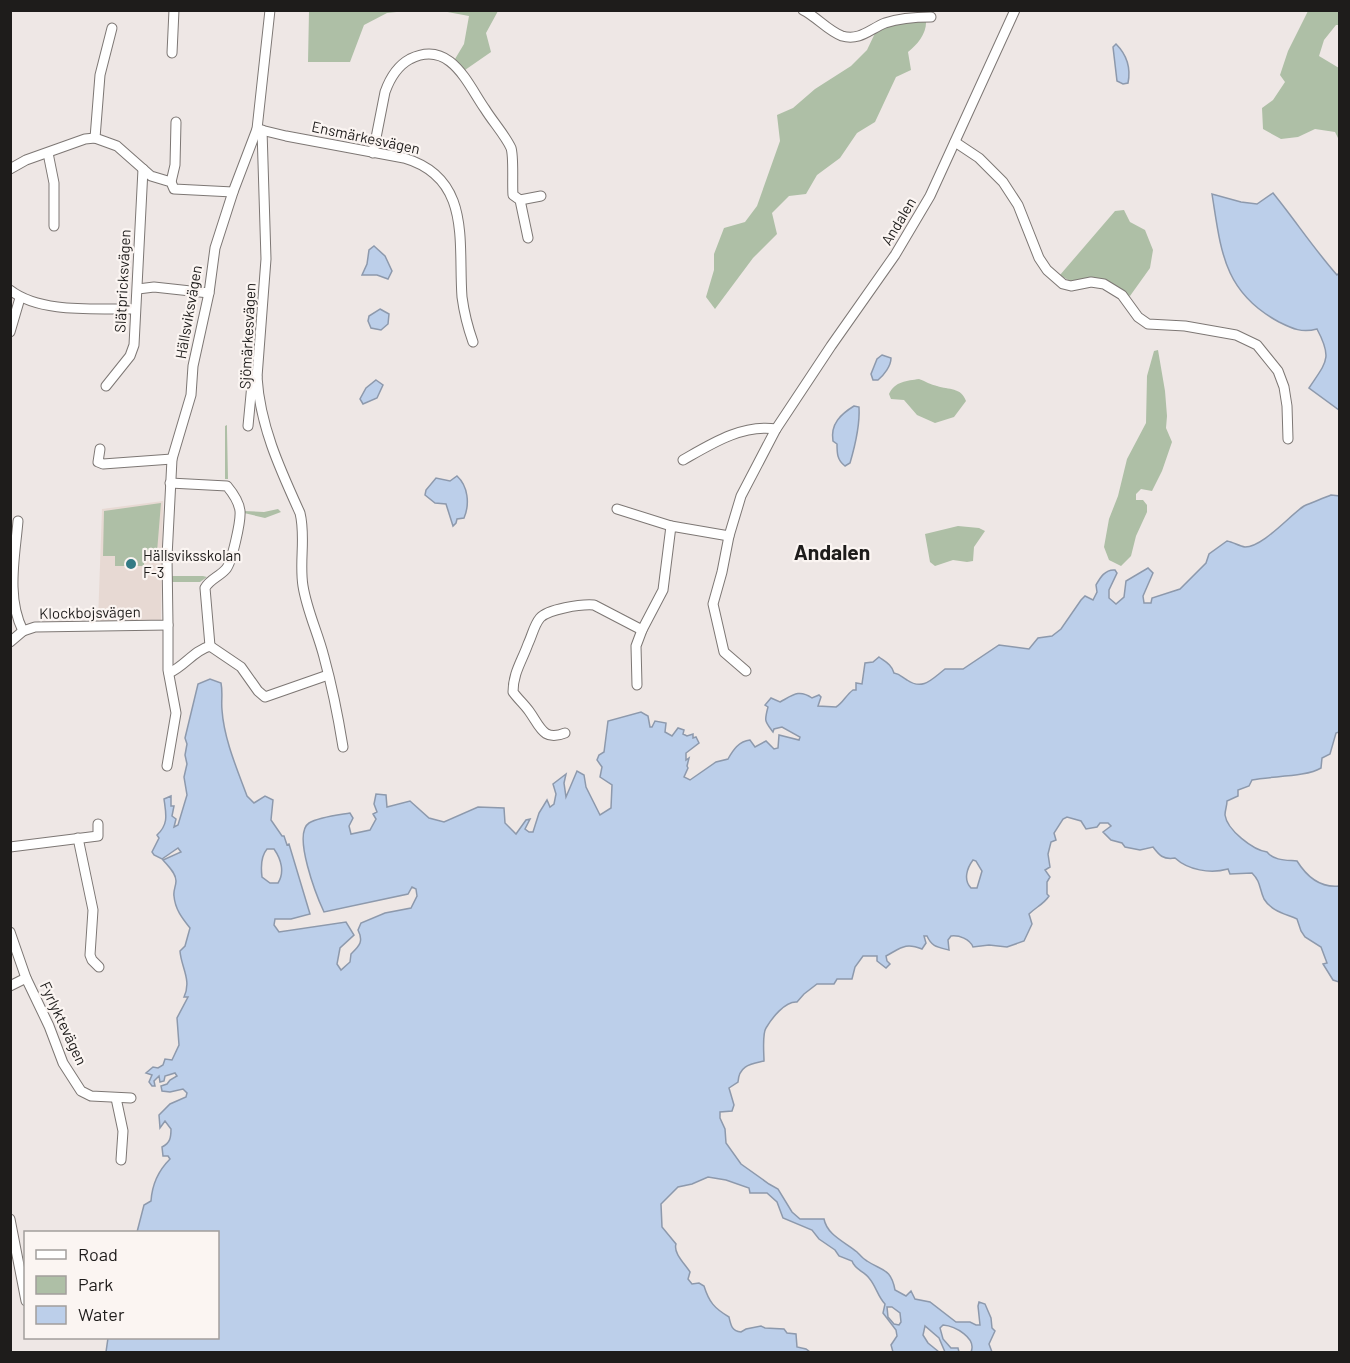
<svg xmlns="http://www.w3.org/2000/svg" width="1350" height="1363" viewBox="0 0 1350 1363" font-family="Barlow,sans-serif">
	<style>
		.built { fill: #e7d9d3 }
		.green { fill: #aebfa6 }
		.water { fill: #bccfea; stroke: #8d99ac; stroke-width: 1.5; fill-rule: evenodd }
		.lines { fill: none; stroke-linecap: round; stroke-linejoin: round }
		.minor-casing { stroke: #7d7774; stroke-width: 11 }
		.minor { stroke: #fff; stroke-width: 9 }
		.poi-dot { fill: #347b85; stroke: #fbf5f2; stroke-width: 2 }
		.labels { text-anchor: middle; dominant-baseline: central; stroke-width: 4.5; stroke-linejoin: round; paint-order: stroke }
		.street-label { font-size: 15px; fill: #1e1c1b; stroke: #fbf5f2 }
		.poi-label { font-size: 15px; fill: #1e1c1b; stroke: #fbf5f2; text-anchor: start }
		.district-label { font-size: 21px; font-weight: bold; fill: #1e1c1b; stroke: #fbf5f2 }
	</style>
	<rect width="100%" height="100%" fill="#eee7e5"/>
	<polygon class="built" points="163,501 161,620 98,621 102,509"/>
	<g class="green">
		<polygon points="309,11 309,10 406,11 387,13 364,25 350,62 308,62"/>
		<polygon points="442,11 498,11 486,33 491,52 465,70 455,59 464,44 469,16"/>
		<polygon points="1308,11 1339,11 1339,25 1336,25 1324,40 1319,56 1339,68 1339,140 1335,132 1315,129 1298,137 1281,139 1263,129 1262,108 1273,100 1285,82 1280,75 1288,51"/>
		<path d="M907,13L926,20C927,33 918,44 908,52L911,70L896,77L875,122L857,133L840,158L817,175L806,194L789,196L772,213L777,234L753,258L715,309L706,297L714,270V254L724,228L745,222L757,206L780,141L777,115L793,108L815,89L851,66L867,50L877,29Z"/>
		<path d="M1124,210L1130,222L1145,230L1153,250L1150,268L1130,296C1109,282 1080,290 1060,275L1115,211Z"/>
		<polygon points="1158,350 1165,391 1167,416 1166,428 1172,442 1162,471 1152,491 1141,489 1136,494 1136,500 1143,500 1147,505 1147,512 1136,536 1131,556 1121,566 1109,560 1104,547 1109,519 1118,496 1127,459 1146,423 1147,376 1154,351"/>
		<path d="M919,379C925,381 931,385 937,386C949,390 961,387 966,401L954,417L935,423L917,415L904,400L891,399L889,394C895,381 907,381 919,379Z"/>
		<polygon points="227,425 227,430 228,479 225,479 225,426"/>
		<polygon points="161,503 157,552 144,552 144,566 115,566 115,556 103,556 104,511"/>
		<polygon points="278,509 281,512 265,518 244,513 243,511 264,512"/>
		<polygon points="958,526 979,528 985,531 974,547 973,561 967,562 953,560 935,566 930,562 925,534"/>
		<polygon points="171,576 203,576 207,577 200,582 172,582"/>
	</g>
	<g class="water">
		<path d="M1116,44C1127,55 1131,68 1128,83L1123,84L1117,81L1113,47Z"/>
		<path d="M1273,193C1295,220 1314,249 1337,275L1339,273V410L1309,388C1326,362 1333,359 1317,329C1302,333 1293,329 1279,322C1223,292 1221,250 1212,194L1241,202L1257,204Z"/>
		<polygon points="374,246 385,256 392,271 388,279 377,275 362,275 367,264 369,250"/>
		<polygon points="380,309 389,314 388,324 381,330 371,328 368,321 369,316"/>
		<path d="M882,355L891,358C891,366 884,375 878,380H873L871,374L877,359Z"/>
		<polygon points="376,380 383,385 377,398 363,404 360,399 366,388"/>
		<path d="M854,406L859,407C860,424 855,446 850,463L845,466C837,460 837,453 837,444L833,441C830,424 841,414 854,406Z"/>
		<path d="M457,476C468,486 470,504 464,518L457,519L456,523L453,526L446,504L435,503L425,495L426,490L436,478L450,481Z"/>
		<path d="M1331,495L1340,496L1339,732L1336,733L1330,754L1322,758L1321,768C1307,777 1271,776 1252,780L1249,786L1238,790V796L1227,801C1227,806 1225,810 1225,815C1227,830 1253,850 1267,852C1274,861 1287,860 1297,861C1307,877 1320,888 1339,886V982L1333,980L1323,964L1327,963L1321,947L1305,937L1301,931L1297,919C1286,914 1271,911 1264,899C1259,888 1261,882 1252,873L1230,874L1228,869C1210,874 1188,870 1175,858C1163,860 1159,855 1153,847L1140,850L1125,847L1122,843L1111,840L1103,832L1111,826L1108,823H1100L1097,827L1086,829L1081,821L1067,817L1063,819L1054,833L1056,840L1051,842L1048,854L1050,867L1045,870L1050,877L1047,882V894L1049,896C1044,904 1036,907 1029,914L1032,924L1024,941L1007,947L989,945L973,947C970,939 959,935 951,936L948,940L949,950C937,947 932,947 927,936H924L926,943L922,949C905,942 901,948 886,956L887,961L890,964L886,968L877,961V956H863L855,967L852,979H837L834,984H817L804,994L797,1002C785,1001 772,1018 766,1028C762,1034 764,1054 764,1061C751,1064 739,1065 738,1082L729,1088L734,1105L732,1111L720,1112V1118L725,1129L726,1143L741,1164L769,1184L778,1189L792,1212L800,1219H824C827,1235 845,1242 857,1252C860,1255 863,1259 867,1261C882,1271 891,1268 895,1290L906,1296L911,1291L915,1299L930,1302L956,1322H970L976,1325H980L978,1306L979,1302L985,1304L991,1318L992,1328L995,1331L989,1344L992,1352H971C977,1338 955,1326 943,1325L940,1328L943,1339L951,1348H958L959,1352H945L939,1338L925,1326L923,1335L928,1343L939,1352H893L891,1345L897,1336L896,1330L883,1313L885,1304C878,1297 876,1286 869,1278C864,1271 855,1270 852,1261L839,1256L835,1250L819,1239L812,1230L783,1218L777,1202L767,1193H750L749,1188L726,1180L708,1177L692,1184L678,1187L661,1204L662,1227L676,1244C673,1253 685,1264 690,1272L688,1279L692,1284L699,1283L704,1286C709,1302 714,1308 729,1317C731,1326 732,1331 741,1332L746,1329L761,1326L765,1328L784,1329L787,1333L796,1334L797,1347L806,1349L810,1352H106L108,1338H218V1232H137L144,1205L151,1201C152,1185 159,1170 170,1159L168,1156H163L162,1147C170,1143 171,1138 171,1129L165,1121L160,1128L159,1115L170,1104L186,1097L187,1093L183,1089L170,1092L162,1091L161,1086L167,1084L170,1080L177,1076L175,1073L165,1076L164,1081L160,1082L159,1076L154,1081L155,1086H152L149,1082L152,1075L146,1073L153,1067L158,1068L163,1065L165,1059L172,1060L179,1045L177,1018L188,997H184C192,980 181,967 180,951L185,946L190,928C182,918 175,909 174,896C173,891 176,886 176,881C176,873 168,866 163,860L181,852L178,848L162,859L154,855L152,852L159,838L157,835C169,824 166,814 164,799L171,796V806H174L172,816L176,819L174,827L178,825L187,795L184,777L187,764L185,755L187,744L185,738L198,684L210,679L221,683C223,693 221,701 222,710C224,739 237,769 247,796L254,803L265,796L273,800L271,820L282,836H284L287,845L289,844L310,914L291,919H275L274,925L279,932L346,922L354,935L340,948L337,964L341,970L350,962L351,954C359,946 364,942 358,930L361,923L385,913L411,908L417,896L416,889L412,887L408,894L324,912C317,897 292,834 309,823C319,817 338,815 350,813L353,818L349,826L351,834L370,830L376,819L373,814L377,812L374,804L376,794L386,795L387,807L410,801L429,818L444,822L478,807L504,808L505,823L516,834L526,820L530,819L525,829L529,832H533L539,813L547,800L550,807L554,804L556,794L553,784L566,774L564,783L566,797L577,771L584,775L586,787L600,815L611,808L612,785L600,777L602,767L597,760L599,755L604,752L608,721L641,712L648,716L650,727H652L655,721L666,723L665,732L672,736L678,728L684,730L683,734L687,736L693,734V738L696,737L699,743L686,753V760L689,758L687,766L688,768L684,777L690,780L716,762L728,759C733,750 739,741 750,740L755,747L766,741L774,749L778,748L779,735L799,740L800,737L782,727L774,729L773,732C765,721 764,722 768,707L765,705L771,698L780,702C793,695 799,689 812,698L819,695L821,697L818,706L836,707C843,703 846,695 853,690H856V683L862,684L865,663L873,662L879,657C886,662 892,665 894,673C900,674 902,677 907,680C923,691 932,679 945,669H963L999,645L1029,649L1038,638L1052,636L1061,629L1081,600L1085,596L1093,600L1097,592L1096,585C1100,578 1105,569 1115,570L1117,573L1109,590V598L1116,604L1124,597L1126,581L1148,568L1153,573L1143,596L1144,603H1151L1152,598L1180,589L1206,563L1209,554L1227,541C1233,542 1239,546 1245,547C1263,547 1290,515 1304,506C1308,504 1326,497 1331,495ZM267,849H274C281,859 285,872 278,883H270L262,877C261,869 261,856 267,849ZM973,860L976,861L982,871L977,888H971C963,880 967,868 973,860ZM892,1307L900,1313L901,1322L899,1325L894,1324L888,1317L887,1307Z"/>
	</g>
	<g class="lines">
		<g class="minor-casing">
			<g id="minor">
				<path d="M803,10C817,17 828,31 842,36C860,41 870,29 885,23C900,18 916,17 931,17"/>
				<polyline points="112,28 100,75 95,138 117,146 151,176 171,182 174,189 233,192"/>
				<polyline points="172,53 174,10"/>
				<path d="M257,129L286,136L404,158C472,178 458,242 462,297C464,312 468,328 473,342"/>
				<path d="M262,130L266,259L257,377C260,426 280,469 300,513C306,537 299,562 303,586C307,611 318,633 324,657C332,686 338,716 343,747"/>
				<polyline points="955,142 979,158 1003,182 1018,205 1039,258 1047,270 1063,284 1071,286 1091,282 1104,284 1122,295 1138,317 1148,324 1185,326 1236,335 1257,345 1278,371 1284,387 1287,406 1288,439"/>
				<polyline points="48,153 54,183 54,226"/>
				<path d="M373,153L385,92C390,78 397,66 410,59C450,39 467,83 485,109C493,122 505,135 511,148C514,157 512,184 513,195L520,200L528,238"/>
				<polyline points="10,169 26,160 85,139 95,138"/>
				<polyline points="171,182 175,165 176,122"/>
				<polyline points="520,200 541,196"/>
				<polyline points="138,289 154,287 209,293"/>
				<path d="M10,290C41,314 97,308 135,309"/>
				<polyline points="10,332 20,298"/>
				<polyline points="106,386 130,356 134,345 143,169"/>
				<polyline points="248,426 252,384 257,377"/>
				<polyline points="100,449 98,462 103,464 172,459"/>
				<path d="M683,460C711,444 742,424 776,429"/>
				<path d="M170,483L227,486C232,492 239,502 240,511C241,521 232,562 226,569C219,577 210,579 205,588L210,646"/>
				<polyline points="617,509 671,526"/>
				<path d="M18,521C15,557 6,597 23,631"/>
				<polyline points="10,642 23,631 35,627 168,625 167,557 172,459 191,395 193,366 209,293 215,248 233,192 257,129 270,10"/>
				<polyline points="746,671 724,652 713,604 722,572 729,536 741,496 776,429 831,346 895,255 930,196 1015,10"/>
				<path d="M169,673C185,666 193,651 210,646L241,667L258,691L265,697L328,675"/>
				<polyline points="637,685 636,646 642,630 663,590 671,526 729,536"/>
				<path d="M565,733C543,742 540,726 529,711C524,704 518,699 513,692C513,673 522,661 528,644C532,636 534,625 540,618C548,609 581,604 594,605L642,630"/>
				<polyline points="167,766 176,713 168,670 168,625"/>
				<polyline points="78,838 93,910 90,955 92,960 99,967"/>
				<polyline points="10,847 98,836 98,824"/>
				<polyline points="10,932 26,978 49,1026 63,1063 81,1091 91,1096 131,1098"/>
				<polyline points="10,986 26,978"/>
				<polyline points="116,1098 123,1131 121,1160"/>
				<polyline points="10,1219 26,1301"/>
			</g>
		</g>
		<use href="#minor" class="minor"/>
	</g>
	<circle class="poi-dot" cx="131" cy="564" r="6"/>
	<g class="labels">
		<g class="street-label">
			<text transform="translate(366 137) rotate(12)">Ensmärkesvägen</text>
			<text transform="translate(898 221) rotate(-59)">Andalen</text>
			<text transform="translate(122 281) rotate(-87)">Slätpricksvägen</text>
			<text transform="translate(188 312) rotate(-80)">Hällsviksvägen</text>
			<text transform="translate(247 336) rotate(-87)">Sjömärkesvägen</text>
			<text transform="translate(90 612) rotate(-1)">Klockbojsvägen</text>
			<text transform="translate(64 1023) rotate(65)">Fyrlyktevägen</text>
		</g>
		<g class="poi-label">
			<text x="143" y="555">Hällsviksskolan<tspan x="143" dy="17">F-3</tspan></text>
		</g>
		<g class="district-label">
			<text x="832" y="551">Andalen</text>
		</g>
	</g>
	<rect width="1350" height="1363" fill="none" stroke="#1e1c1b" stroke-width="24"/>
	<rect x="24" y="1231" width="195" height="108" fill="#fbf5f2" stroke="#a39e9c" stroke-width="1.5"/>
	<rect x="36" y="1250" width="30" height="9" fill="#ffffff" stroke="#a39e9c" stroke-width="1.5"/>
	<text x="78" y="1261" font-size="18" fill="#1e1c1b">Road</text>
	<rect x="36" y="1276" width="30" height="18" fill="#aebfa6" stroke="#a39e9c" stroke-width="1.5"/>
	<text x="78" y="1291" font-size="18" fill="#1e1c1b">Park</text>
	<rect x="36" y="1306" width="30" height="18" fill="#bccfea" stroke="#a39e9c" stroke-width="1.5"/>
	<text x="78" y="1321" font-size="18" fill="#1e1c1b">Water</text>
</svg>
